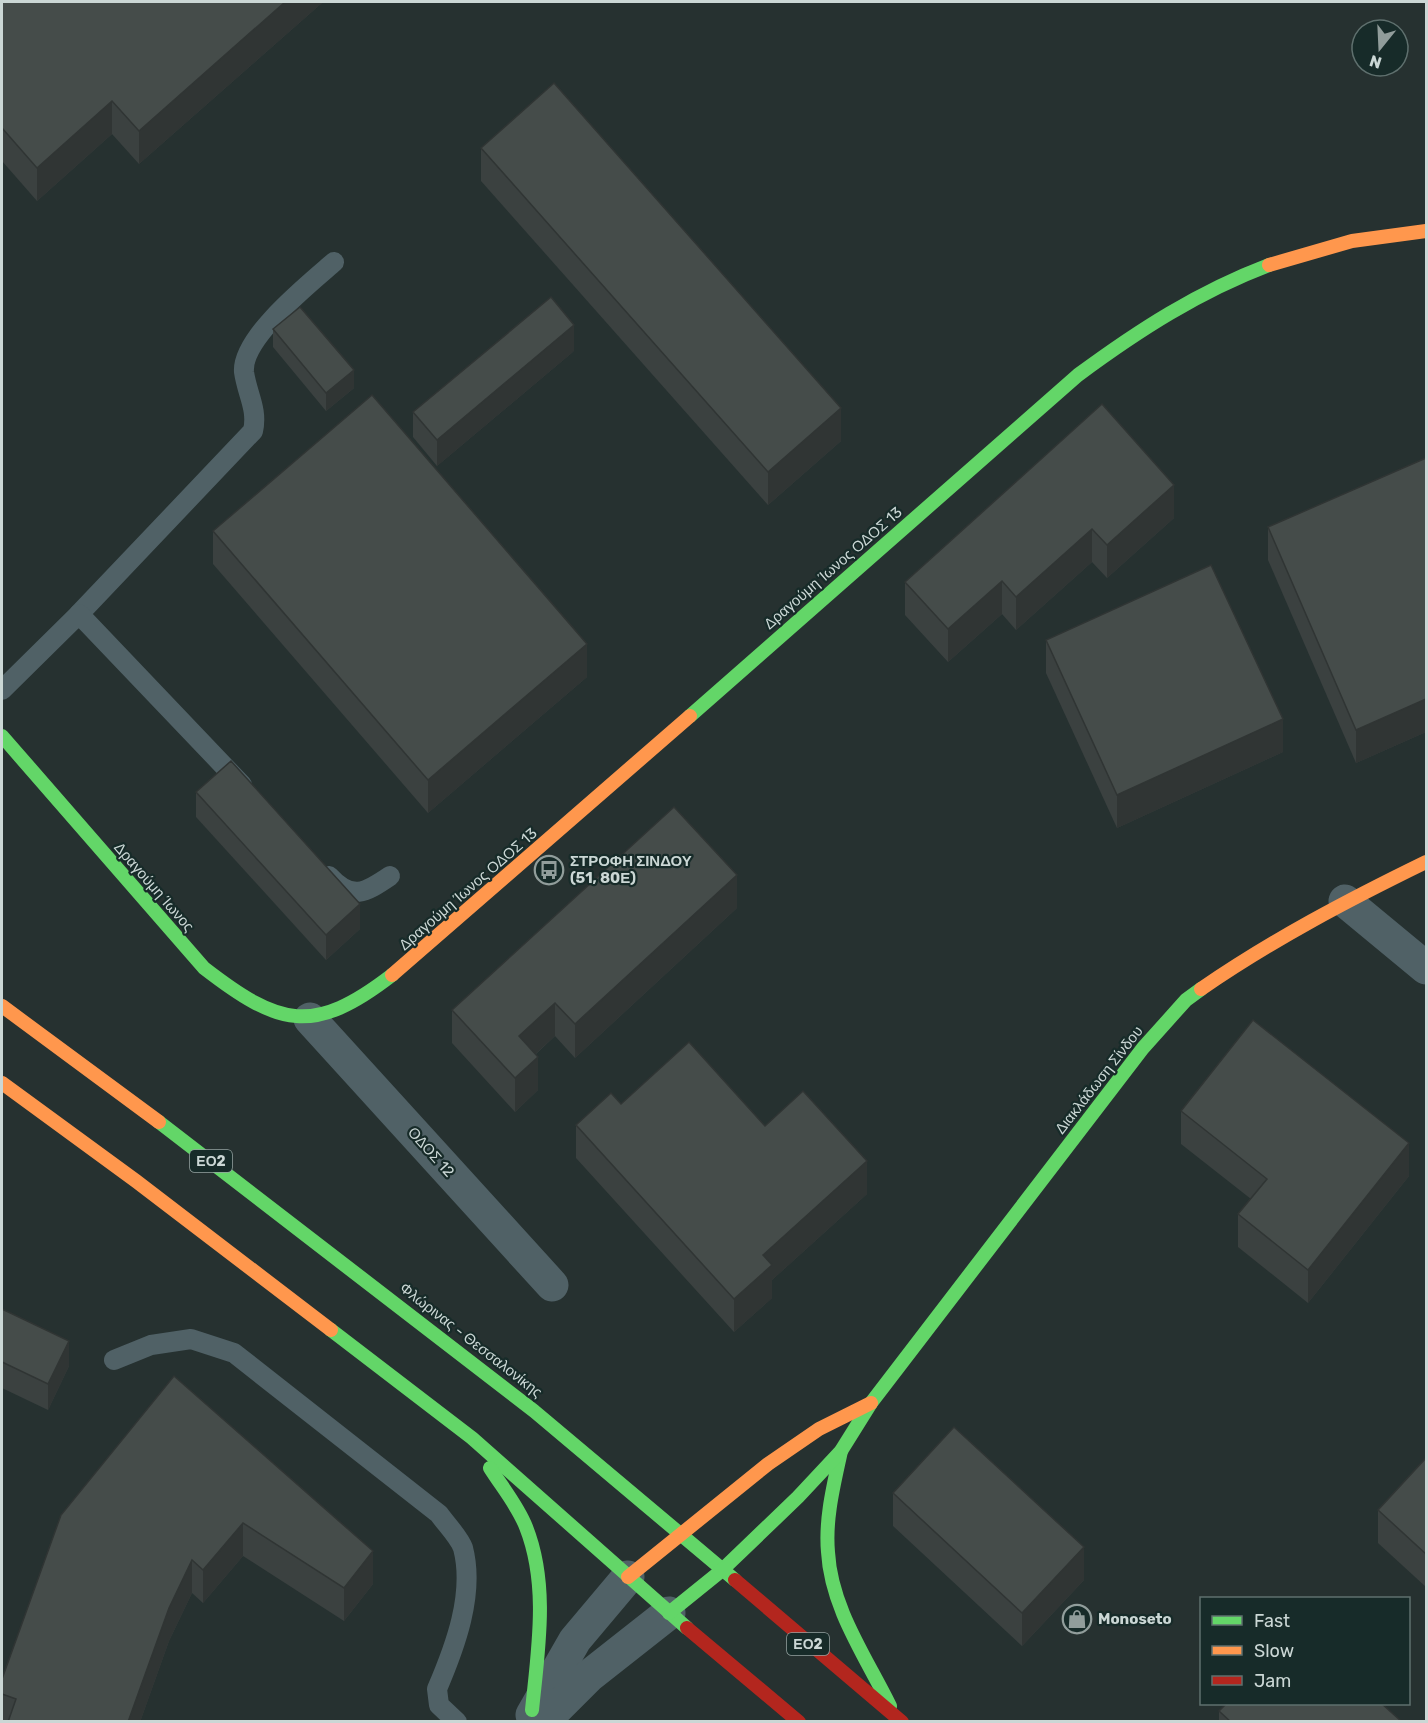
<svg xmlns="http://www.w3.org/2000/svg" width="1428" height="1723" viewBox="0 0 1428 1723" font-family="Rubik,sans-serif">
	<style>
		.lines { fill: none; stroke-linecap: round; stroke-linejoin: round }
		.lane { stroke: #506166; stroke-width: 20 }
		.street { stroke: #506166; stroke-width: 33 }
		.fast { stroke: #63d668; stroke-width: 14 }
		.slow { stroke: #ff974d; stroke-width: 14 }
		.jam { stroke: #b3261e; stroke-width: 14 }
		.wall { fill: #3b4140 }
		.shaded-wall { fill: #303534 }
		.building { fill: #454c4a; stroke: #303534; stroke-width: 1.5 }
		.labels { text-anchor: middle; dominant-baseline: central; stroke-width: 4.5; stroke-linejoin: round; paint-order: stroke }
		.shield { fill: #172b29; stroke: #95a3a1; stroke-width: 1.5 }
		.shield-label { font-size: 14px; font-weight: bold; fill: #cbd7d5 }
		.street-label { font-size: 15px; fill: #cbd7d5; stroke: #172b29 }
		.poi-label { font-size: 15px; font-weight: bold; fill: #cbd7d5; stroke: #172b29; text-anchor: start }
	</style>
	<rect width="100%" height="100%" fill="#263130"/>
	<g class="lines">
		<g class="lane">
			<path d="M79,614L253,431C258,409 247,394 244,372C241,338 310,283 334,262"/>
			<polyline points="2,690 79,614 242,785"/>
			<path d="M329,876C352,901 365,893 390,876"/>
			<path d="M114,1360L151,1345L191,1339L234,1353L439,1514C446,1524 459,1537 463,1548C475,1594 455,1647 437,1689L439,1705L457,1722"/>
		</g>
		<g class="street">
			<polyline points="1345,901 1426,968"/>
			<polyline points="310,1019 552,1285"/>
			<polyline points="532,1715 575,1640 628,1577"/>
			<polyline points="543,1722 589,1676 669,1613"/>
		</g>
		<g class="fast">
			<path d="M690,716L1078,375C1139,330 1198,292 1269,265"/>
			<path d="M2,736L204,968C279,1026 313,1036 392,975"/>
			<polyline points="159,1122 534,1411 735,1580"/>
			<polyline points="331,1330 472,1438 687,1628"/>
			<path d="M841,1451C834,1484 825,1518 828,1552C831,1608 866,1657 890,1706"/>
			<path d="M490,1468C502,1487 518,1506 526,1527C549,1585 538,1650 532,1710"/>
			<polyline points="669,1613 721,1571 798,1497 841,1451 871,1403 1143,1048 1186,1000 1201,989"/>
		</g>
		<g class="slow">
			<polyline points="1269,265 1352,241 1426,231"/>
			<polyline points="392,975 690,716"/>
			<path d="M1201,989C1272,940 1348,900 1426,862"/>
			<polyline points="2,1006 159,1122"/>
			<polyline points="2,1083 136,1181 331,1330"/>
			<polyline points="628,1577 768,1464 819,1429 871,1403"/>
		</g>
		<g class="jam">
			<polyline points="735,1580 902,1722"/>
			<polyline points="687,1628 799,1722"/>
		</g>
	</g>
	<g class="wall">
		<polygon points="2,2 323,2 139,164 112,134 37,201 2,161"/>
		<polygon points="481,148 841,441 768,505 481,181"/>
		<polygon points="273,329 354,388 326,411 273,347"/>
		<polygon points="574,351 437,466 413,437 413,412"/>
		<polygon points="1102,404 1174,518 1107,578 1092,562 1016,630 1002,614 948,662 905,615 905,582"/>
		<polygon points="1426,458 1426,732 1356,763 1268,560 1268,527"/>
		<polygon points="213,531 587,677 428,813 213,564"/>
		<polygon points="1046,640 1283,752 1117,828 1046,673"/>
		<polygon points="196,792 360,929 326,960 196,817"/>
		<polygon points="737,908 575,1058 555,1036 536,1054 538,1090 515,1112 452,1043 452,1010"/>
		<polygon points="621,1104 765,1126 867,1194 772,1280 772,1298 734,1332 576,1158 576,1125"/>
		<polygon points="1181,1111 1409,1176 1308,1303 1238,1247 1238,1214 1251,1199 1181,1144"/>
		<polygon points="2,1309 69,1366 48,1410 2,1388"/>
		<polygon points="174,1376 373,1584 344,1621 243,1556 203,1603 192,1593 169,1641 140,1722 2,1722 2,1679"/>
		<polygon points="1426,1458 1426,1587 1378,1543 1378,1510"/>
		<polygon points="893,1493 1084,1580 1022,1646 893,1526"/>
		<polygon points="1219,1711 1402,1722 1219,1722"/>
	</g>
	<g class="shaded-wall">
		<polygon points="285,2 323,2 139,164 139,131"/>
		<polygon points="112,101 112,134 37,201 37,168"/>
		<polygon points="574,325 574,351 437,466 437,440"/>
		<polygon points="354,370 354,388 326,411 326,393"/>
		<polygon points="841,408 841,441 768,505 768,472"/>
		<polygon points="1174,485 1174,518 1107,578 1107,545"/>
		<polygon points="1092,529 1092,562 1016,630 1016,597"/>
		<polygon points="1002,581 1002,614 948,662 948,629"/>
		<polygon points="587,644 587,677 428,813 428,780"/>
		<polygon points="1426,699 1426,732 1356,763 1356,730"/>
		<polygon points="1283,719 1283,752 1117,828 1117,795"/>
		<polygon points="737,875 737,908 575,1058 575,1024"/>
		<polygon points="360,904 360,929 326,960 326,935"/>
		<polygon points="555,1003 555,1036 519,1069 519,1036"/>
		<polygon points="538,1057 538,1090 515,1112 515,1078"/>
		<polygon points="1409,1143 1409,1176 1308,1303 1308,1270"/>
		<polygon points="867,1161 867,1194 772,1280 772,1298 734,1332 734,1299 763,1255"/>
		<polygon points="69,1341 69,1366 48,1410 48,1384"/>
		<polygon points="243,1523 243,1556 203,1603 203,1570"/>
		<polygon points="1084,1547 1084,1580 1022,1646 1022,1613"/>
		<polygon points="373,1551 373,1584 344,1621 344,1588"/>
		<polygon points="192,1560 192,1593 169,1641 140,1722 128,1722 169,1608"/>
	</g>
	<g class="building">
		<polygon points="2,2 285,2 139,131 112,101 37,168 2,128"/>
		<polygon points="554,83 841,408 768,472 481,148"/>
		<polygon points="551,297 574,325 437,440 413,412"/>
		<polygon points="300,307 354,370 326,393 273,329"/>
		<polygon points="372,395 587,644 428,780 213,531"/>
		<polygon points="1102,404 1174,485 1107,545 1092,529 1016,597 1002,581 948,629 905,582"/>
		<polygon points="1426,458 1426,699 1356,730 1268,527"/>
		<polygon points="1211,565 1283,719 1117,795 1046,640"/>
		<polygon points="231,761 360,904 326,935 196,792"/>
		<polygon points="674,807 737,875 575,1024 555,1003 519,1036 538,1057 515,1078 452,1010"/>
		<polygon points="1253,1020 1409,1143 1308,1270 1238,1214 1267,1179 1181,1111"/>
		<polygon points="689,1042 765,1126 803,1091 867,1161 763,1255 772,1265 734,1299 576,1125 611,1093 621,1104"/>
		<polygon points="2,1309 69,1341 48,1384 2,1362"/>
		<polygon points="174,1376 373,1551 344,1588 243,1523 203,1570 192,1560 169,1608 128,1722 8,1722 16,1699 2,1694 2,1679 61,1515"/>
		<polygon points="954,1427 1084,1547 1022,1613 893,1493"/>
		<polygon points="1426,1458 1426,1554 1378,1510"/>
		<polygon points="1226,1704 1382,1704 1402,1722 1231,1722 1219,1711"/>
	</g>
	<defs>
		<g id="bus-ring" transform="scale(1.5)"><circle r="9.5" fill="#172b29" stroke="#919d9b" stroke-width="1.5"/><path d="M-5-6H5V4H4V6H2V4H-2V6H-4V4H-5ZM-3.5-4V0h7V-4ZM-3.5 1.2v1.5H-2V1.2ZM2 1.2v1.5H3.5V1.2Z" fill="#919d9b"/></g>
		<g id="shop-ring" transform="scale(1.5)"><circle r="9.5" fill="#172b29" stroke="#919d9b" stroke-width="1.5"/><path d="M-5-2.5h2.3a2.7 3.5 0 0 1 5.4 0H5L5.5 6h-11ZM-1.5-2.5h3a1.5 2.3 0 0 0-3 0Z" fill="#919d9b"/></g>
	</defs>
	<g fill-rule="evenodd">
		<use href="#bus-ring" x="549" y="870"/>
		<use href="#shop-ring" x="1077" y="1619"/>
	</g>
	<g class="labels">
		<g class="shield">
			<rect x="190" y="1150" width="42" height="22" rx="4.5"/>
			<rect x="787" y="1633" width="42" height="22" rx="4.5"/>
		</g>
		<g class="shield-label">
			<text x="211" y="1161">ΕΟ2</text>
			<text x="808" y="1644">ΕΟ2</text>
		</g>
		<g class="street-label">
			<text transform="translate(833 568) rotate(-41)">Δραγούμη Ίωνος ΟΔΟΣ 13</text>
			<text transform="translate(154 887) rotate(49)">Δραγούμη Ίωνος</text>
			<text transform="translate(468 889) rotate(-41)">Δραγούμη Ίωνος ΟΔΟΣ 13</text>
			<text transform="translate(1099 1080) rotate(-52)">Διακλάδωση Σίνδου</text>
			<text transform="translate(431 1152) rotate(48)">ΟΔΟΣ 12</text>
			<text transform="translate(471 1340) rotate(38)">Φλώρινας - Θεσσαλονίκης</text>
		</g>
		<g class="poi-label">
			<text x="570" y="861">ΣΤΡΟΦΗ ΣΙΝΔΟΥ<tspan x="570" dy="17">(51, 80Ε)</tspan></text>
			<text x="1098" y="1619">Monoseto</text>
		</g>
	</g>
	<rect width="1428" height="1723" fill="none" stroke="#cbd7d5" stroke-width="6"/>
	<rect x="1200" y="1597" width="210" height="108" fill="#172b29" stroke="#5f706e" stroke-width="1.5"/>
	<rect x="1212" y="1616" width="30" height="9" fill="#63d668" stroke="#5f706e" stroke-width="1.5"/>
	<text x="1254" y="1627" font-size="18" fill="#cbd7d5">Fast</text>
	<rect x="1212" y="1646" width="30" height="9" fill="#ff974d" stroke="#5f706e" stroke-width="1.5"/>
	<text x="1254" y="1657" font-size="18" fill="#cbd7d5">Slow</text>
	<rect x="1212" y="1676" width="30" height="9" fill="#b3261e" stroke="#5f706e" stroke-width="1.5"/>
	<text x="1254" y="1687" font-size="18" fill="#cbd7d5">Jam</text>
	<g transform="translate(1380 48) rotate(198)"><circle r="28" fill="#172b29" stroke="#5f706e" stroke-width="1.5"/>
	<path d="M0-4.5L10 22L0 15L-10 22Z" fill="#919d9b"/>
	<text y="-9" font-size="16" font-weight="bold" text-anchor="middle" fill="#cbd7d5">N</text>
	</g>
</svg>
